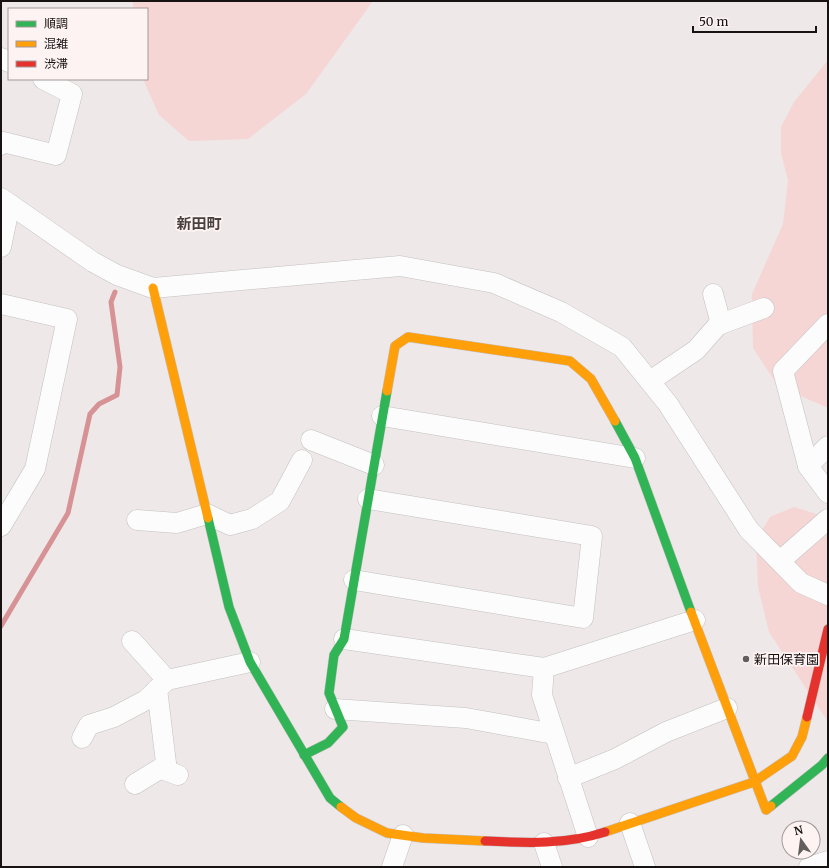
<svg xmlns="http://www.w3.org/2000/svg" width="829" height="868" viewBox="0 0 829 868" font-family="Merriweather,'Noto Sans JP',serif">
	<style>
		.green { fill: #f6d5d5 }
		.lines { fill: none; stroke-linecap: round; stroke-linejoin: round }
		.stream { stroke: #d79296; stroke-width: 5 }
		.street-casing { stroke: #c4c0c0; stroke-width: 21 }
		.fast-casing { stroke: #c4c0c0; stroke-width: 10 }
		.slow-casing { stroke: #c4c0c0; stroke-width: 10 }
		.jam-casing { stroke: #c4c0c0; stroke-width: 10 }
		.street { stroke: #fcfcfc; stroke-width: 20 }
		.fast { stroke: #30b455; stroke-width: 9 }
		.slow { stroke: #ff9f0a; stroke-width: 9 }
		.jam { stroke: #e5322d; stroke-width: 9 }
		.poi-dot { fill: #625e5e; stroke: #fef3f3; stroke-width: 1.5 }
		.labels { text-anchor: middle; dominant-baseline: central; stroke-width: 3.5; stroke-linejoin: round; paint-order: stroke }
		.poi-label { font-size: 13px; fill: #171313; stroke: #fef3f3; text-anchor: start }
		.quarter-label { font-size: 15px; font-weight: bold; fill: #483f3f; stroke: #fef3f3 }
	</style>
	<rect width="100%" height="100%" fill="#eee8e8"/>
	<g class="green">
		<polygon points="133,1 373,1 306,94 248,139 189,141 159,115 143,79 147,79 147,9 133,9"/>
		<polygon points="828,60 828,408 778,386 753,348 752,294 783,224 788,181 781,153 781,127 794,102"/>
		<polygon points="794,507 826,517 828,520 828,722 769,632 758,587 756,540 770,517"/>
	</g>
	<g class="lines">
		<polyline class="stream" points="1,626 68,513 90,414 99,404 117,395 120,367 111,302 115,292"/>
		<g class="street-casing">
			<g id="street">
				<polyline points="1,58 9,62"/>
				<polyline points="1,145 3,142 56,155 72,94 43,79"/>
				<polyline points="1,198 93,262 117,275 153,288 400,266 494,283 561,312 622,347 668,404 749,530 801,583 828,595"/>
				<polyline points="1,247 10,204"/>
				<polyline points="713,294 721,324"/>
				<polyline points="1,304 67,319 35,469 1,526"/>
				<polyline points="650,381 696,350 718,325 764,308"/>
				<polyline points="382,416 635,458"/>
				<polyline points="311,440 374,465"/>
				<polyline points="828,446 808,466 828,493"/>
				<polyline points="808,466 783,371 828,324"/>
				<polyline points="137,520 177,523 207,514 230,525 252,519 280,501 302,460"/>
				<polyline points="780,561 828,519"/>
				<polyline points="354,580 583,618 592,536 368,499"/>
				<polyline points="344,639 544,668 695,620"/>
				<polyline points="132,641 167,680 250,662"/>
				<polyline points="544,668 542,695 588,837"/>
				<polyline points="157,689 167,771 178,775"/>
				<polyline points="335,709 466,718 554,734"/>
				<polyline points="82,738 89,725 114,717 146,700 167,680"/>
				<polyline points="568,778 615,759 666,732 727,708"/>
				<polyline points="135,784 166,765"/>
				<polyline points="630,823 645,867"/>
				<polyline points="544,843 552,867"/>
				<polyline points="392,867 403,835"/>
				<polyline points="809,867 828,861"/>
			</g>
		</g>
		<g class="fast-casing">
			<g id="fast">
				<polyline points="615,421 635,458 691,612"/>
				<polyline points="208,518 229,607 250,662 330,798 341,807"/>
				<polyline points="304,755 328,743 343,727 329,693 334,655 344,639 387,391"/>
				<polyline points="771,806 822,765 828,758"/>
			</g>
		</g>
		<g class="slow-casing">
			<g id="slow">
				<polyline points="153,288 208,518"/>
				<polyline points="387,391 395,346 408,337 570,361 591,379 615,421"/>
				<polyline points="691,612 766,810 771,806"/>
				<polyline points="341,807 356,818 387,833 423,838 485,841"/>
				<polyline points="605,832 754,782 792,756 802,737 807,717"/>
			</g>
		</g>
		<g class="jam-casing">
			<g id="jam">
				<polyline points="807,717 828,629"/>
				<path d="M485,841C527,843 565,845 605,832"/>
			</g>
		</g>
		<use href="#street" class="street"/>
		<use href="#fast" class="fast"/>
		<use href="#slow" class="slow"/>
		<use href="#jam" class="jam"/>
	</g>
	<circle class="poi-dot" cx="746" cy="659" r="4"/>
	<g class="labels">
		<g class="poi-label">
			<text x="754" y="659">新田保育園</text>
		</g>
		<g class="quarter-label">
			<text x="199" y="223">新田町</text>
		</g>
	</g>
	<rect width="829" height="868" fill="none" stroke="#171313" stroke-width="4"/>
	<rect x="8" y="8" width="140" height="72" fill="#fef3f3" stroke="#a29999"/>
	<rect x="16" y="21" width="20" height="6" fill="#30b455" stroke="#a29999"/>
	<text x="44" y="28" font-size="12" fill="#171313">順調</text>
	<rect x="16" y="41" width="20" height="6" fill="#ff9f0a" stroke="#a29999"/>
	<text x="44" y="48" font-size="12" fill="#171313">混雑</text>
	<rect x="16" y="61" width="20" height="6" fill="#e5322d" stroke="#a29999"/>
	<text x="44" y="68" font-size="12" fill="#171313">渋滞</text>
	<g transform="translate(801 840) rotate(346)"><circle r="19" fill="#fef3f3" stroke="#a29999"/>
	<path d="M0-3L7 15L0 10L-7 15Z" fill="#625e5e"/>
	<text y="-6" font-size="11" font-weight="bold" text-anchor="middle" fill="#171313">N</text>
	</g>
	<path d="M693 26v6h123v-6" fill="none" stroke="#171313" stroke-width="2"/>
	<text x="699" y="26" font-size="12" fill="#171313" stroke="#fef3f3" stroke-width="3" paint-order="stroke">50 m</text>
</svg>
